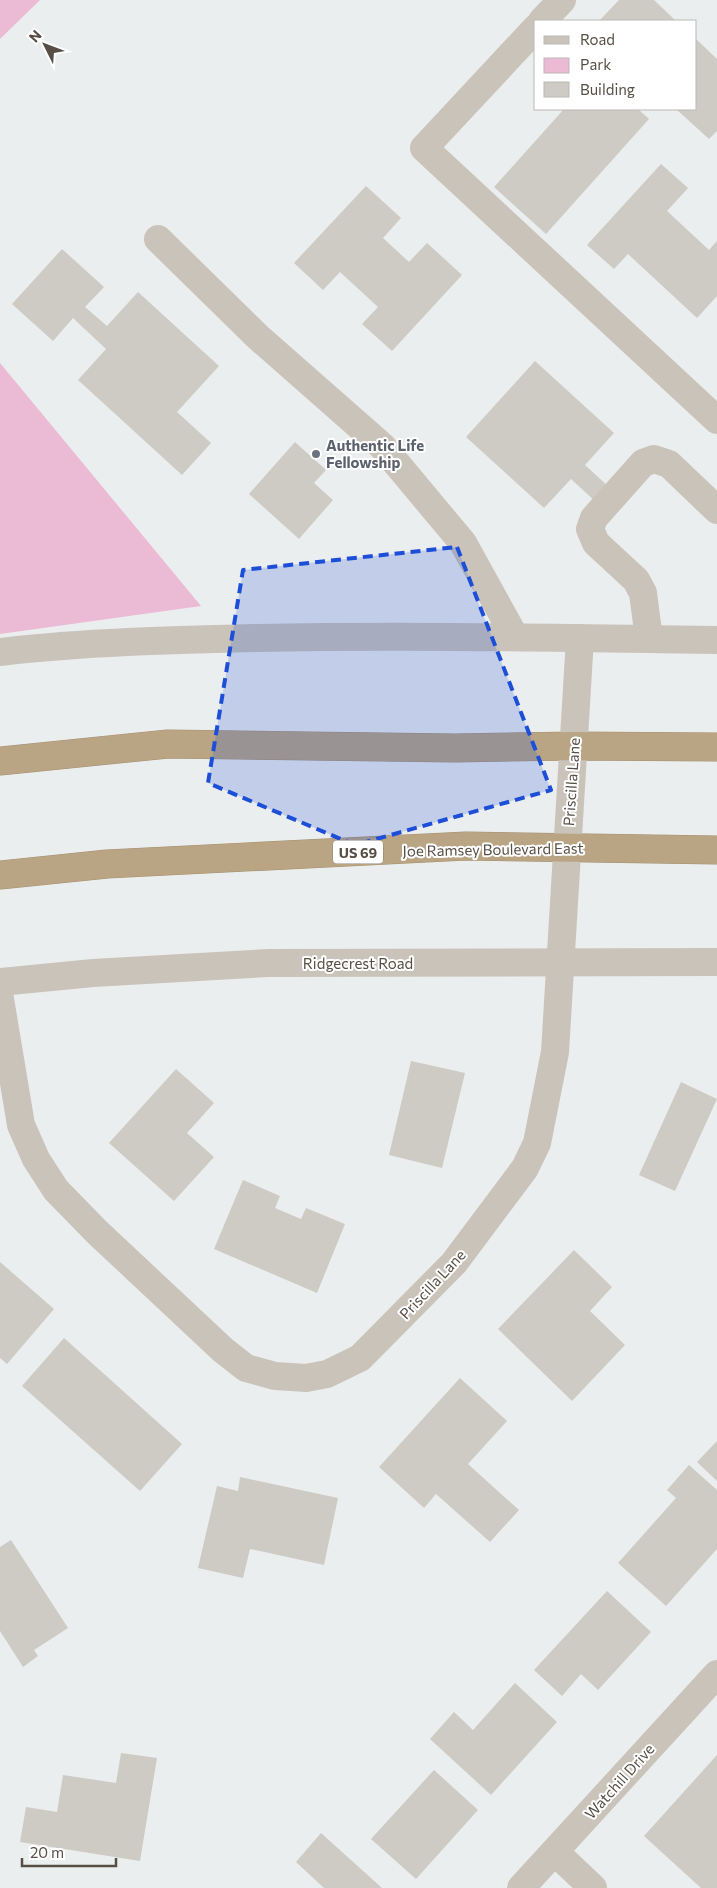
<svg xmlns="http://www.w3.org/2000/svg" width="717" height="1888" viewBox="0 0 717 1888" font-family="Commissioner,sans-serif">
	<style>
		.green { fill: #ebbad4 }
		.building { fill: #cecbc5 }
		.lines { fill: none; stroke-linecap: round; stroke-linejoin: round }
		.highway-casing { stroke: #a59070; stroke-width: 29 }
		.minor { stroke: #cac3ba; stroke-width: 28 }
		.highway { stroke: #b9a484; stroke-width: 28 }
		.marked { fill: #1d4ed8; fill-opacity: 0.2; stroke: #1d4ed8; stroke-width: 4; stroke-dasharray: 10 6; stroke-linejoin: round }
		.worship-dot { fill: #6b7280; stroke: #fff; stroke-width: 2 }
		.labels { text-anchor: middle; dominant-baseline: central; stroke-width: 4; stroke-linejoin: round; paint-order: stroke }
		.shield { fill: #fff; stroke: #89847d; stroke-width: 1 }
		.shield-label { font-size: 14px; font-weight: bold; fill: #574f45 }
		.worship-label { font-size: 15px; font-weight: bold; fill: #5b616d; stroke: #fff; text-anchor: start }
		.street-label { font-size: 15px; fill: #574f45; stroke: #fff }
	</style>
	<rect width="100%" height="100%" fill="#ebeeee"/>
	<g class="green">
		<polygon points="0,0 40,0 0,39"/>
		<polygon points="0,363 201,606 0,634"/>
	</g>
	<g class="building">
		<polygon points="619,0 654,0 676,21 599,21"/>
		<polygon points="696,39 717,59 717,131 709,139 676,109 696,109"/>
		<polygon points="564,109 638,109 649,119 546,234 494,187"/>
		<polygon points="661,164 688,188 667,211 709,250 717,241 717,296 697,318 628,254 614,269 587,245"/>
		<polygon points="366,186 401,218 383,238 409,262 427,243 462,275 392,351 362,324 378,307 340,272 323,290 294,263"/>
		<polygon points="62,249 104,287 85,307 107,326 138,292 219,366 177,412 211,443 182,475 78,380 106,349 73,318 53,341 12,304"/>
		<polygon points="535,361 614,433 585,465 609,487 596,502 571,479 544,508 466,437"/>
		<polygon points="295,442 326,470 314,483 333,500 299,539 249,494"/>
		<polygon points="411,1061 465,1073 442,1168 389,1155"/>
		<polygon points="176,1069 214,1103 187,1133 214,1157 174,1201 109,1143"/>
		<polygon points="681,1082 717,1099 675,1191 639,1175"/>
		<polygon points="243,1180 280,1196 275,1208 301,1219 306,1208 345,1224 317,1293 214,1249"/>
		<polygon points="574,1250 612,1287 590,1311 625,1345 572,1401 498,1329"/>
		<polygon points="0,1262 54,1309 7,1364 0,1358"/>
		<polygon points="64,1338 182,1444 140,1491 22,1386"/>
		<polygon points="460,1378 507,1421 468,1464 519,1510 490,1542 436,1494 424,1508 379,1467"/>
		<polygon points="717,1441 717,1481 697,1462"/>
		<polygon points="689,1465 717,1490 717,1549 666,1606 618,1563 676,1498 667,1490"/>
		<polygon points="240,1477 338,1498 324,1565 250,1549 243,1578 198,1568 217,1486 238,1491"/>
		<polygon points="11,1540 68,1628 34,1650 38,1656 23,1667 0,1631 0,1547"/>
		<polygon points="607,1591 651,1632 598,1690 581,1674 562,1696 534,1670"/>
		<polygon points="515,1683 557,1722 491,1795 430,1739 454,1712 473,1730"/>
		<polygon points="121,1753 157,1758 140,1861 20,1842 26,1807 57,1812 63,1775 116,1783"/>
		<polygon points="717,1755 717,1888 701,1888 644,1836"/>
		<polygon points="434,1770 478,1810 416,1879 371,1839"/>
		<polygon points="321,1833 382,1888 324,1888 296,1862"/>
	</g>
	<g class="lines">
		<g class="highway-casing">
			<g id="highway">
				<polyline points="0,761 168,744 455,748 574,746 717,747"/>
				<polyline points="0,875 107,864 466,846 717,850"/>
			</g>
		</g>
		<g class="minor">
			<polyline points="542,21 562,0"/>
			<polyline points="536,28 424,148 717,420"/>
			<polyline points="158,239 258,337 382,446 463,543 515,637"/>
			<polyline points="649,639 643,593 636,580 596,543 590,529 594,518 643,463 654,459 669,464 717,510"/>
			<path d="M0,652C85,642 171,640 256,638C410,635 563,638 717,640"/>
			<polyline points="0,982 93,973 269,963 717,962"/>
			<polyline points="0,999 21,1125 36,1159 56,1190 97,1232 223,1350 246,1368 275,1376 306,1378 327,1374 360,1358 454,1263 525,1168 537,1143 555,1052 580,638"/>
			<polyline points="555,1852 593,1888"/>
			<polyline points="521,1888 717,1674"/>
		</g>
		<use href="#highway" class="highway"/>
	</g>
	<path class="marked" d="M457,547L551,790L355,845L208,783L243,570Z"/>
	<circle class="worship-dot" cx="316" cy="454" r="5"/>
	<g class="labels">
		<rect class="shield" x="333" y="840.5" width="50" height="23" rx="4"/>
		<g class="shield-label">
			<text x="358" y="852">US 69</text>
		</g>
		<g class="worship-label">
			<text x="326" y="445">Authentic Life<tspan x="326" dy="17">Fellowship</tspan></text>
		</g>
		<g class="street-label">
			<text transform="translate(571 782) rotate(-86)">Priscilla Lane</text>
			<text transform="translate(493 849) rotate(-1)">Joe Ramsey Boulevard East</text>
			<text x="358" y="963">Ridgecrest Road</text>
			<text transform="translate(432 1284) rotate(-47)">Priscilla Lane</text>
			<text transform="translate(619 1781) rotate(-48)">Watchill Drive</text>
		</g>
	</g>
	<rect x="534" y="20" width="162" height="90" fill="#ffffff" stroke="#bcb9b5"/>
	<rect x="544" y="36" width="25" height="8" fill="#cac3ba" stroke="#bcb9b5"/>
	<text x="580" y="45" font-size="15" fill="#574f45">Road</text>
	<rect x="544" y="58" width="25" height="15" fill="#ebbad4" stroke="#bcb9b5"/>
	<text x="580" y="70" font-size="15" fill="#574f45">Park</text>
	<rect x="544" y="82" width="25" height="15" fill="#cecbc5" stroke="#bcb9b5"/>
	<text x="580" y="95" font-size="15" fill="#574f45">Building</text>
	<g transform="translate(45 45) rotate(312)" stroke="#ffffff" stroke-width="4" paint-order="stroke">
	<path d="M0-4L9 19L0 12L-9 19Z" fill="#574f45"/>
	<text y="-8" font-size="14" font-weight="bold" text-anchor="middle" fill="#574f45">N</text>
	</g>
	<path d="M22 1858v8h94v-8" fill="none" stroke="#574f45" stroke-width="2.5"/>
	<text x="30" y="1858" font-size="15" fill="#574f45" stroke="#ffffff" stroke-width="4" paint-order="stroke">20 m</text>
</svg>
